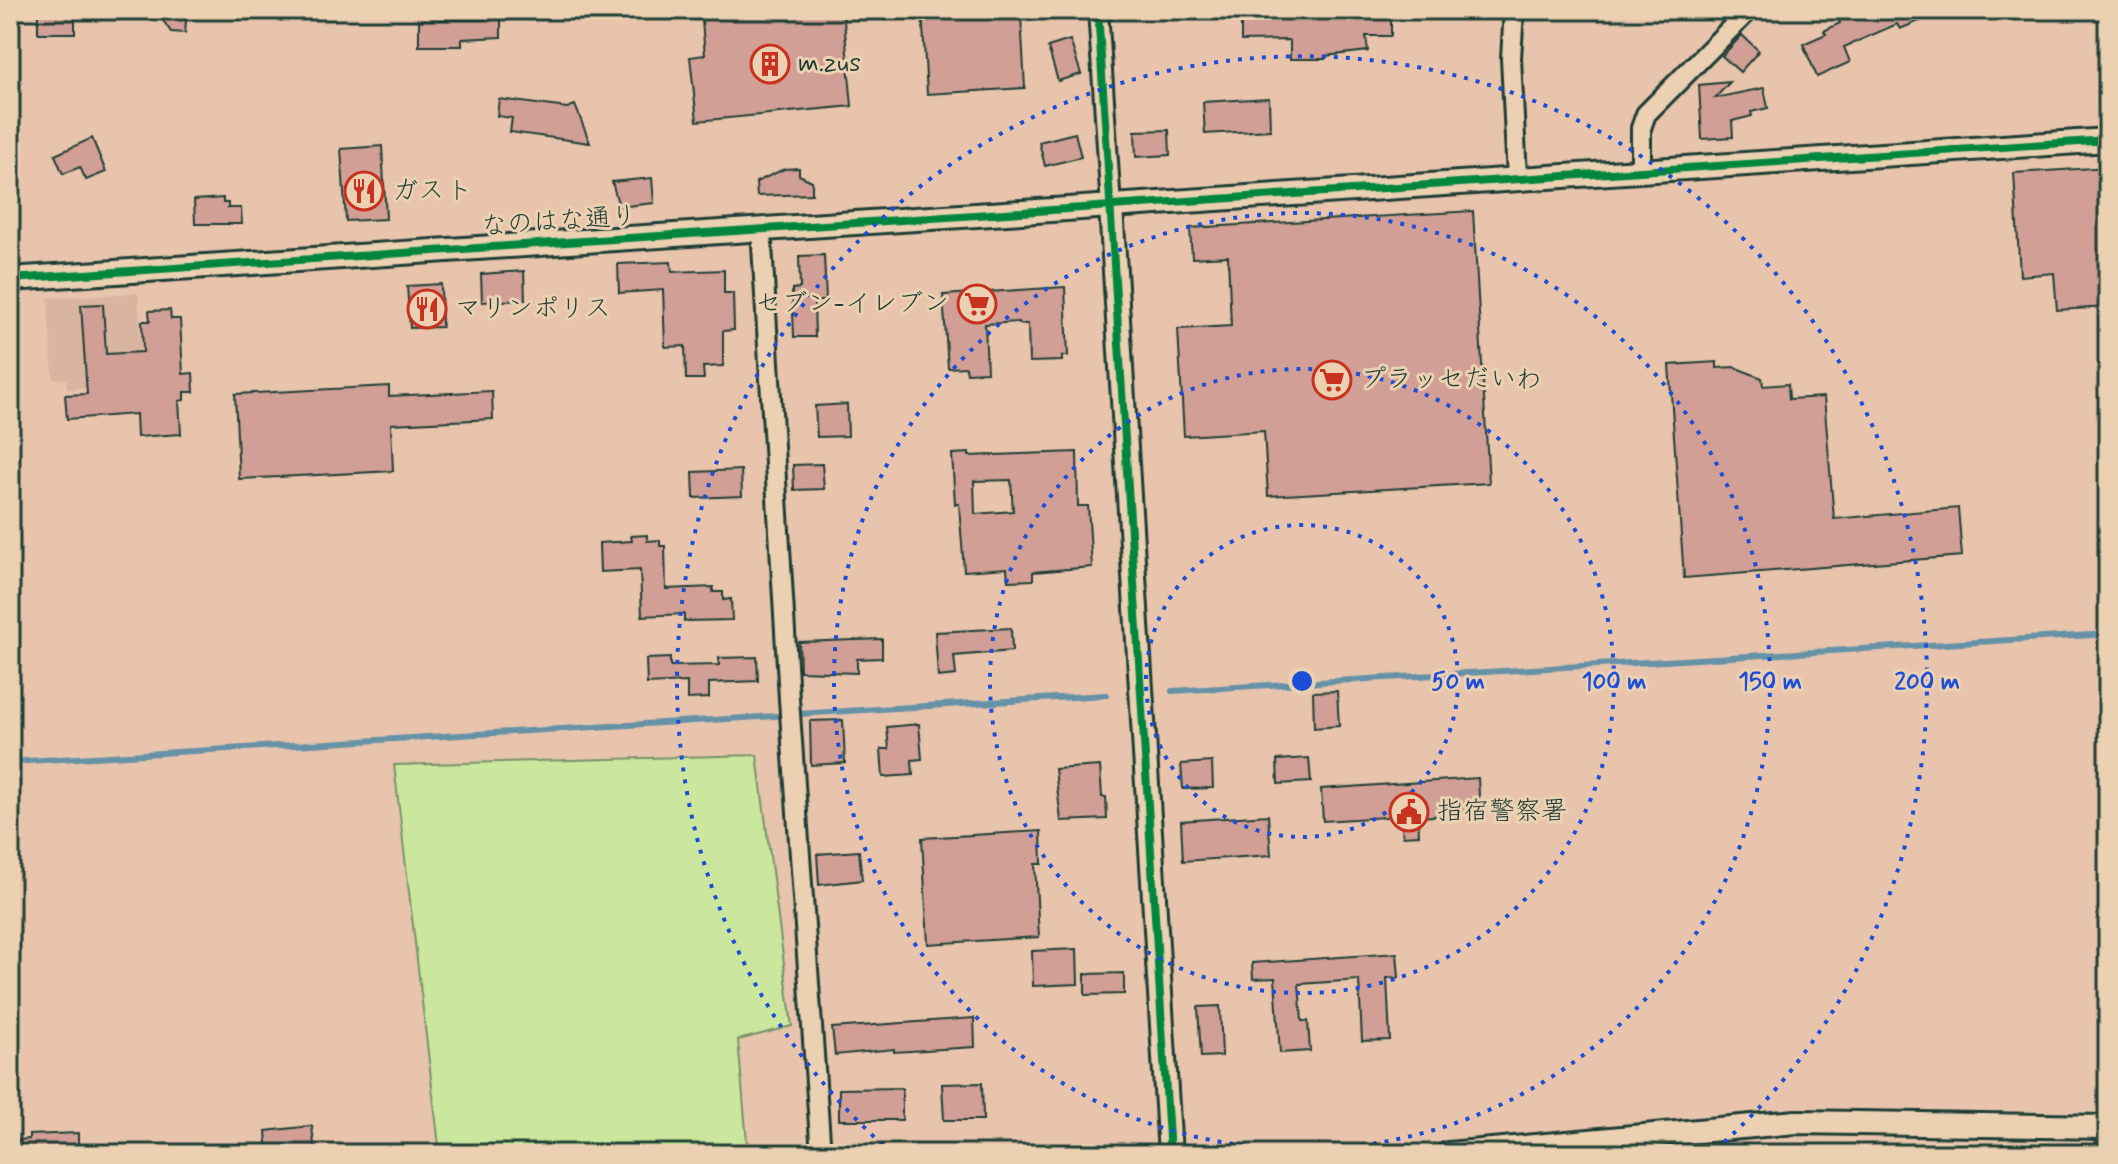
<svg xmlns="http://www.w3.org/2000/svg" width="2118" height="1164" viewBox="0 0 2118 1164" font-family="Mynerve,'Klee One',sans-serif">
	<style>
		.built { fill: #d9b4a0 }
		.green { fill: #cbe79e; stroke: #759269; stroke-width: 2 }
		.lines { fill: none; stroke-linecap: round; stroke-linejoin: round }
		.stream { stroke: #6692a7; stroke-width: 6 }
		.building { fill: #d19f95; stroke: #1f3d34; stroke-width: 2; fill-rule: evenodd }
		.minor-casing { stroke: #1f3d34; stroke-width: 24 }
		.tertiary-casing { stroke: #1f3d34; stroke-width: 28 }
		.minor { stroke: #ebd0b2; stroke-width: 18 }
		.tertiary { stroke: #ebd0b2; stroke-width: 22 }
		.cycleway-casing { stroke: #ebd0b2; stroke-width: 13 }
		.cycleway { stroke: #00873e; stroke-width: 8 }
		.ring { fill: none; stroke: #1d4ed8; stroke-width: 4; stroke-dasharray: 4 8 }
		.labels { text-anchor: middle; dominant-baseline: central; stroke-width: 6; stroke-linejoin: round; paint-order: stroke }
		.poi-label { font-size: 26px; fill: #1f3d34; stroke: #ebd0b2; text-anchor: start }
		.street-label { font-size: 26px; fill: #1f3d34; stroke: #ebd0b2 }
		.centre { fill: #1d4ed8; stroke: #ebd0b2; stroke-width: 4 }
		.ring-label { font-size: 24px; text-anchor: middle; font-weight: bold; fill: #1d4ed8; stroke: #ebd0b2; stroke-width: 6; stroke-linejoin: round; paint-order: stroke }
	</style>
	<rect width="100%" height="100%" fill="#e8c4ac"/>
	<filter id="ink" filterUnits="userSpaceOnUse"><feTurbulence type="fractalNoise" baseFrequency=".0125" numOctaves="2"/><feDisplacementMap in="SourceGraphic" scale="16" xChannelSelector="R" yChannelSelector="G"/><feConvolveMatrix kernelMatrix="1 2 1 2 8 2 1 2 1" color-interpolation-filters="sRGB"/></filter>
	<g filter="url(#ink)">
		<polygon class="built" points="138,293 143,385 67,389 66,379 53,379 48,298"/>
		<polygon class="green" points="757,755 792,1026 738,1040 748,1154 440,1154 394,765"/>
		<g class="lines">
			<g class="stream">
				<polyline points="1172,691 2108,634"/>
				<polyline points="798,714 1106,695"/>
				<polyline points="10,762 776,716"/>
			</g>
		</g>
		<g class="building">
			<rect x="38" y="10" width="37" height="23"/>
			<polygon points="156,10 187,10 185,33 171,32"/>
			<polygon points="701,10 843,10 852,106 697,121 690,57 705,55"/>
			<polygon points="922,10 1009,10 1009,16 1021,16 1025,88 927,94"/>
			<polygon points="1863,10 1946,10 1900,29 1897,24 1844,47 1850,62 1817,77 1803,44 1826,34 1824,31 1840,23 1839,20"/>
			<polygon points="1334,15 1391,15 1391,36 1366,36 1368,51 1325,56 1325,59 1290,59 1290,41 1287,40 1241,41 1241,18"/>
			<polygon points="501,17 501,37 462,39 462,46 419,46 419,20 484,20 484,18"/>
			<polygon points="1742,35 1759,51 1740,72 1722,56"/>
			<polygon points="1070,40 1081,74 1058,81 1048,47"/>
			<polygon points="1730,82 1715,98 1764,88 1768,108 1751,112 1752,116 1732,121 1733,137 1702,139 1699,85"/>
			<polygon points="1269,98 1270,130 1205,134 1203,102"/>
			<polygon points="499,99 567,108 575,105 590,143 510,132 512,118 497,116"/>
			<polygon points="1169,130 1170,155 1136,157 1135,131"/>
			<polygon points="1075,133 1081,157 1045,166 1039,142"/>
			<polygon points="92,138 106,172 86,180 80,167 63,174 55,155"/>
			<polygon points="382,146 386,219 346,221 341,149"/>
			<polygon points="2108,167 2108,307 2057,310 2054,273 2020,276 2014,173"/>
			<polygon points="799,168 799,175 812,181 812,194 757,196 756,182 784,169"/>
			<polygon points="652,178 654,203 619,207 612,182"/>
			<polygon points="223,198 223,203 228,203 228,208 241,208 242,224 195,224 194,200"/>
			<polygon points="1473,211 1489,483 1268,496 1264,431 1184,436 1178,329 1231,326 1228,256 1192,258 1190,228"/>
			<polygon points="824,255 826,301 814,301 815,337 794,337 792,289 800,288 799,256"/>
			<polygon points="671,262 672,272 724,270 724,293 733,293 734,330 723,331 723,366 703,367 704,379 686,379 685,346 665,347 663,290 619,293 618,264"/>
			<polygon points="524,271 525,300 482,302 481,274"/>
			<polygon points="441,284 442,327 410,328 407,286"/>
			<polygon points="1065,287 1068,356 1062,356 1062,361 1029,362 1028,324 1019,324 1019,322 985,324 987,372 967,373 966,367 948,368 943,295"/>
			<polygon points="103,304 106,354 143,352 142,321 150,321 149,311 170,310 171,319 180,319 183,374 193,373 194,392 184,392 184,400 179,401 181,434 137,437 136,414 67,419 65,395 87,394 81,305"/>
			<polygon points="1717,362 1717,368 1734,367 1762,378 1763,386 1788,384 1789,399 1824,397 1834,519 1958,508 1962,556 1684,578 1669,365"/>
			<polygon points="389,386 389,396 492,391 493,419 391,424 393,471 239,479 235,394"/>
			<polygon points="847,404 848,436 817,437 815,406"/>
			<path d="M1077,452L1078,506H1088L1092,567L1033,572V580L1008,581L1007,568L964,571L959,504H955L952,454L969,453V456ZM1011,480L1013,511L975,514L974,481Z"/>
			<polygon points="822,464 824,489 794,490 793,465"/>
			<polygon points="741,470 742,496 694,498 693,472"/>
			<polygon points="647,535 647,541 660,540 660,546 665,546 666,589 713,587 713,592 723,592 723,600 731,599 732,620 684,621 684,614 642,616 640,570 600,572 599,543 632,541 631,536"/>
			<polygon points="1011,628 1012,651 954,656 956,675 938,677 935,632"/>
			<polygon points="882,639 882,658 857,659 857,673 800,671 799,642"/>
			<polygon points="757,657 758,681 709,683 709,698 687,699 687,682 647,684 646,659 670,658 670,666 719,665 719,658"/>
			<polygon points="1337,691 1339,726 1314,728 1313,692"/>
			<polygon points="843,720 845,763 811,765 810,721"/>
			<polygon points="919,724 922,759 912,760 913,775 883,777 881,749 889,749 887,727"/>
			<polygon points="1309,758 1311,782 1278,784 1277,760"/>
			<polygon points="1212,762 1213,788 1183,789 1181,764"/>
			<polygon points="1100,766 1102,797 1106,797 1107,819 1061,821 1055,769"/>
			<polygon points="1478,778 1480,813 1418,817 1419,835 1403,836 1401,816 1323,821 1321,789"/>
			<polygon points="1268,815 1271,855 1183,861 1181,821"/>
			<polygon points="1041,831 1042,864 1035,864 1039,937 928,944 922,838"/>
			<polygon points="859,851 862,880 819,885 817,854"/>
			<polygon points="1077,949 1078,984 1033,986 1032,951"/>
			<polygon points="1397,953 1399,978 1387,978 1390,1040 1362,1041 1359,980 1299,984 1302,1021 1308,1021 1310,1051 1280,1053 1275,978 1253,979 1252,963"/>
			<polygon points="1124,973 1124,994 1085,995 1085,974"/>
			<polygon points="1220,1006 1222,1056 1201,1057 1198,1007"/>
			<polygon points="974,1018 975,1047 894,1052 894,1049 835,1055 832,1028"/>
			<polygon points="982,1083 983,1120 944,1120 942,1084"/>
			<polygon points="902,1088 902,1120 839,1120 839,1089"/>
			<polygon points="312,1126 315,1154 268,1154 266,1131"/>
			<polygon points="78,1133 78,1154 10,1154 10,1141 29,1139 29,1135"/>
		</g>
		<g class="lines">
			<g class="minor-casing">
				<g id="minor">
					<polyline points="1098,10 1111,207"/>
					<polyline points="1514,10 1511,58 1517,178"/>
					<polyline points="1641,170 1641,128 1646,114 1749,10"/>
					<polyline points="761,228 789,699 821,1154"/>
					<polyline points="2106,1154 2107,1127"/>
				</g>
			</g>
			<g class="tertiary-casing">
				<g id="tertiary">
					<polyline points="1111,207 1170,1154"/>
					<polyline points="10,279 2108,140"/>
					<polyline points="1448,1154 1796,1122 2108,1127"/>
				</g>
			</g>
			<use href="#minor" class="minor"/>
			<use href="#tertiary" class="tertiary"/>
			<g class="cycleway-casing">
				<g id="cycleway">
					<polyline points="1098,10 1170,1154"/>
					<polyline points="10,279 2108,140"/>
				</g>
			</g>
			<use href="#cycleway" class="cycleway"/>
		</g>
	</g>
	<g class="ring">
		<circle cx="1302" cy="681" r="156"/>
		<circle cx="1302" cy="681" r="312"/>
		<circle cx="1302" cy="681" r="468"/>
		<path d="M892 1153A625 625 0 1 1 1712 1153"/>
	</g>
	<defs>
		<g id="building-ring" transform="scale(2)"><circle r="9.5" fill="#ebd0b2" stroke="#c8321e" stroke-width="1.5"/><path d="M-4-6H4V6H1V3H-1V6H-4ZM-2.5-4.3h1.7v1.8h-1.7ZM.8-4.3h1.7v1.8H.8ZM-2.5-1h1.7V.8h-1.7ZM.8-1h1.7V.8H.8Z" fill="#c8321e"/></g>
		<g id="restaurant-ring" transform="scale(2)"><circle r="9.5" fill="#ebd0b2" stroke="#c8321e" stroke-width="1.5"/><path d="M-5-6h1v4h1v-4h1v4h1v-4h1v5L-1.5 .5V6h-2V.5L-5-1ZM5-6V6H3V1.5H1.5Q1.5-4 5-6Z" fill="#c8321e"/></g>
		<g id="supermarket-ring" transform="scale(2)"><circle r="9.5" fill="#ebd0b2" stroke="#c8321e" stroke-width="1.5"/><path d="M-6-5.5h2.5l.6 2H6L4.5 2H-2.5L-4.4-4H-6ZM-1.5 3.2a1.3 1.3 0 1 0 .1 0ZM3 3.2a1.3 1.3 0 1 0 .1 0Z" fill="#c8321e"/></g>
		<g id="civic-ring" transform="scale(2)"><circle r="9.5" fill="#ebd0b2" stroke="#c8321e" stroke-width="1.5"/><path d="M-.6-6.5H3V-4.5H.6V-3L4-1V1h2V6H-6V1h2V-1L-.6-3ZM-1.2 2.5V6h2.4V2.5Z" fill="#c8321e"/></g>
	</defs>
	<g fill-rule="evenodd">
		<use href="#building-ring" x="770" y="64"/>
		<use href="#restaurant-ring" x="364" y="191"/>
		<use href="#supermarket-ring" x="977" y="304"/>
		<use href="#restaurant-ring" x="427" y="309"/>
		<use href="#supermarket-ring" x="1332" y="380"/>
		<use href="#civic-ring" x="1409" y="812"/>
	</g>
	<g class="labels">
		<g class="poi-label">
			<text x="798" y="64">m.zus</text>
			<text x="392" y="191">ガスト</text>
			<text x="949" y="304" text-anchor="end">セブン-イレブン</text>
			<text x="455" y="309">マリンポリス</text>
			<text x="1360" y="380">プラッセだいわ</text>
			<text x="1437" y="812">指宿警察署</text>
		</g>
		<g class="street-label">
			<text transform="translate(559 222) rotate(-4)">なのはな通り</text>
		</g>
	</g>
	<circle cx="1302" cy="681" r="12" class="centre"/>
	<g class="ring-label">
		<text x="1458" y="689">50 m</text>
		<text x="1614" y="689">100 m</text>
		<text x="1770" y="689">150 m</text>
		<text x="1927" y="689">200 m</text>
	</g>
	<rect width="2118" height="1164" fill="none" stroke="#ebd0b2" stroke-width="40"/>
	<rect x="20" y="20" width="2078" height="1124" fill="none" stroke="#1f3d34" stroke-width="3" filter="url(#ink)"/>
</svg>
